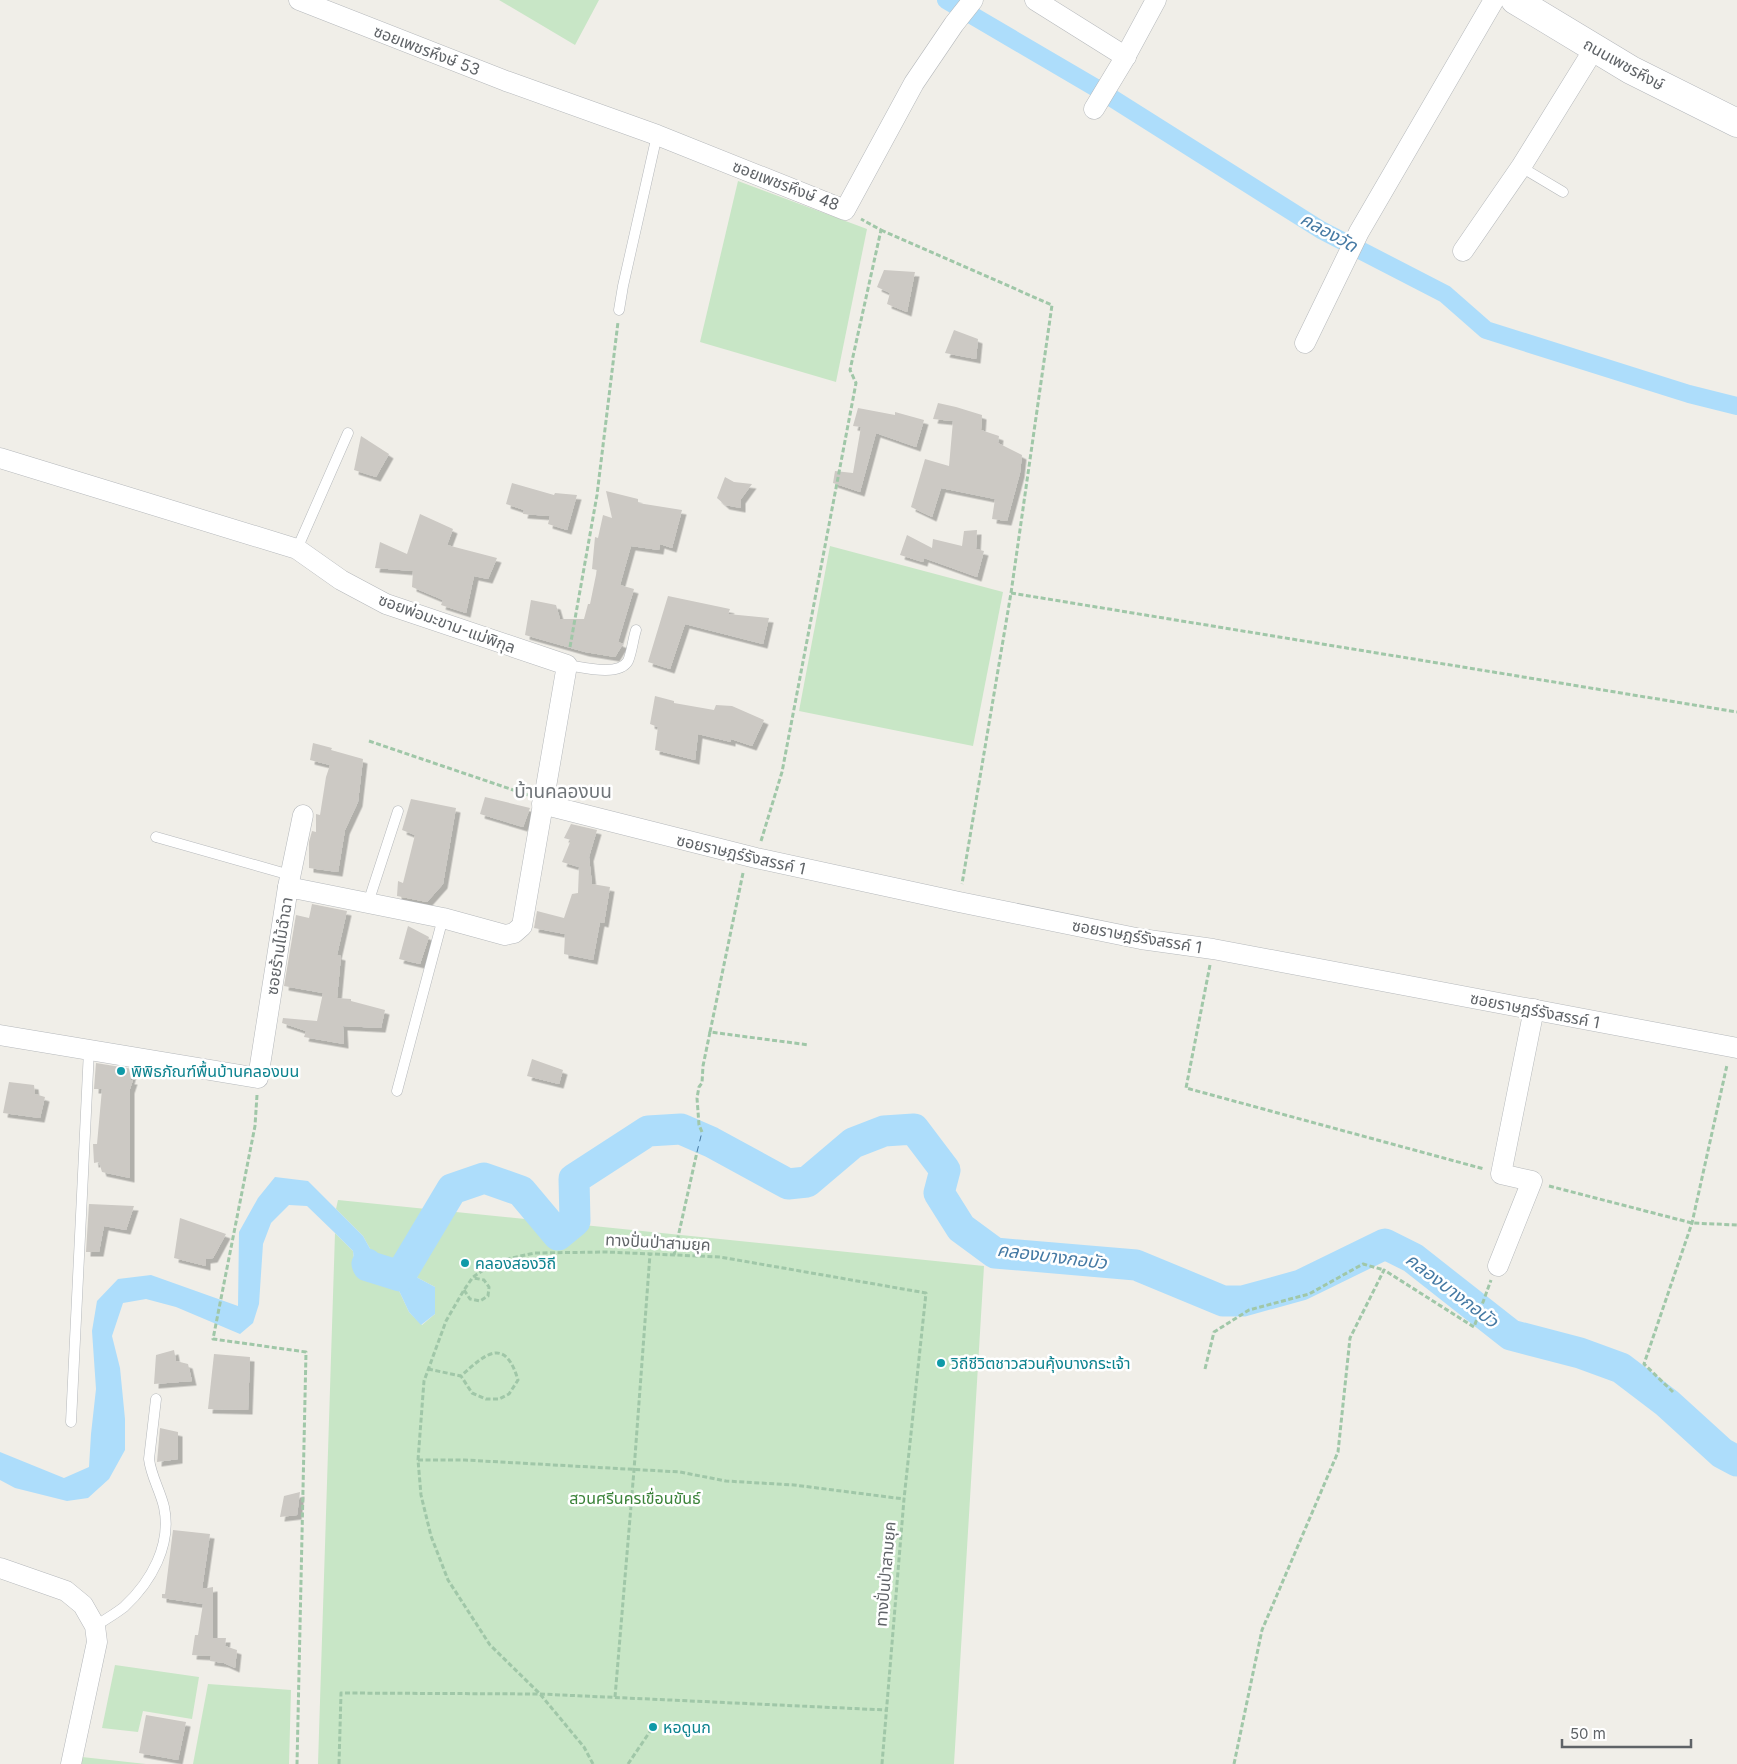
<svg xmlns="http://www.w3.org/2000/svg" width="1737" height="1764" viewBox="0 0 1737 1764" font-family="Inter,'Noto Sans Thai',sans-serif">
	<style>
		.green { fill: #c8e6c6 }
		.water { fill: #adddfb }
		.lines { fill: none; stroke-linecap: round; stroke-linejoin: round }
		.canal { stroke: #adddfb; stroke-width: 18 }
		.river { stroke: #adddfb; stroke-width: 31 }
		.ferry { stroke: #467aa4; stroke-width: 1; stroke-dasharray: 6 5; stroke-linecap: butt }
		.building { fill: #ccc9c4; filter: url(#shadow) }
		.lane-casing { stroke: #b5b8bb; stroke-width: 11 }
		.street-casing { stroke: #b5b8bb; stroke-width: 21 }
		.secondary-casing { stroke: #b4b7bb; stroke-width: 29 }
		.path { stroke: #a0c7a8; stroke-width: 3; stroke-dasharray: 5 2.5; stroke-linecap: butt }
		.lane { stroke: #fff; stroke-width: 10 }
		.street { stroke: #fff; stroke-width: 20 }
		.secondary { stroke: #fff; stroke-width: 28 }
		.culture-dot { fill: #0f9aa8; stroke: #fff; stroke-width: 2 }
		.labels { text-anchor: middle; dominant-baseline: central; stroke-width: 5; stroke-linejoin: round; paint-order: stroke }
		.street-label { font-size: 16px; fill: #5f6367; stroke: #fff }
		.culture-label { font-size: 16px; fill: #0d838f; stroke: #fff; text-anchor: start }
		.park-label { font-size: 16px; fill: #3b833a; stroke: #fff }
		.water-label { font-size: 18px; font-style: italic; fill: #467aa4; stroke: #fff }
		.quarter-label { font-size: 19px; fill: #707579; stroke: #fff }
	</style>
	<defs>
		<filter id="shadow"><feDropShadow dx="4.5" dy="4.5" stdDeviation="0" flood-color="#0004"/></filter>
	</defs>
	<rect width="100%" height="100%" fill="#f0eee8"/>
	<g class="green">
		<polygon points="499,0 599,0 575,45"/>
		<polygon points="738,181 867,229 836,382 700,342"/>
		<polygon points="830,546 1003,592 973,746 799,711"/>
		<polygon points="338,1200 984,1266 954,1764 318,1764 335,1233 353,1251 355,1269 394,1280 409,1312 422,1325 435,1314 435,1287 373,1254 363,1236 336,1209"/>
		<polygon points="115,1665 199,1677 192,1719 143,1711 138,1732 102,1728"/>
		<polygon points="208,1684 291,1690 289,1764 193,1764"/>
		<polygon points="82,1757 146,1764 81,1764"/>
	</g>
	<polygon class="water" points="275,1177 308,1181 363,1236 373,1254 435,1287 435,1314 421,1325 409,1312 394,1280 355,1269 353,1251 335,1233 307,1206 289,1205 271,1223 263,1244 259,1304 253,1323 240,1334 176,1307 146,1299 123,1303 112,1336 120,1368 125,1419 125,1450 109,1479 88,1498 67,1501 15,1488 0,1480 0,1452 64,1478 89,1467 91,1434 96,1389 92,1331 97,1301 118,1279 151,1275 238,1306 239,1232 258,1198"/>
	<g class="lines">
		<polyline class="canal" points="946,0 1096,88 1321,230 1445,294 1486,330 1689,394 1737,406"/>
		<polyline class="river" points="367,1264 368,1266 400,1276 452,1189 484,1178 521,1191 558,1235 575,1221 574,1179 648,1131 681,1129 711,1142 788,1184 807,1182 853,1143 884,1131 914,1129 945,1170 939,1193 961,1228 995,1253 1136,1265 1223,1301 1243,1301 1301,1285 1385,1244 1413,1258 1511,1335 1580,1353 1621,1368 1667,1403 1722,1453 1737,1461"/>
		<polyline class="ferry" points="697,1152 702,1132"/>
	</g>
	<g class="building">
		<polygon points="884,270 915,272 907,312 887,304 890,293 877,287"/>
		<polygon points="954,330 978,339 976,359 945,353"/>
		<polygon points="938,403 956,407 982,415 981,430 999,436 998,443 1022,455 1020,473 1007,521 992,519 995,499 941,488 932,517 911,507 925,459 949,466 953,421 933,419"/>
		<polygon points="858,408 895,415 895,412 924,420 916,447 876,433 860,492 833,483 835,471 853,473 861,427 853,426"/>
		<polygon points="361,436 389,454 376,477 354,470"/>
		<polygon points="725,477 734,482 752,484 741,499 741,508 725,505 717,498"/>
		<polygon points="512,483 554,495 555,493 577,495 567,530 548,524 550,516 523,514 524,510 506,504"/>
		<polygon points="606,491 638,499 638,503 682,510 672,548 660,544 659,550 631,546 620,585 634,589 618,642 623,644 615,657 585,652 525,635 531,600 556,605 560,619 584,619 588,604 590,604 597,570 592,569 595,537 598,538 603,515 612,518"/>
		<polygon points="420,514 453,529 447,545 497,558 488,579 474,576 466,613 441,605 443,600 412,587 413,571 375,568 380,542 407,554"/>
		<polygon points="977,530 976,549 984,551 977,577 924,558 923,562 900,555 907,535 932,548 933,539 962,546 964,531"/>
		<polygon points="668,596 730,609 728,614 769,618 763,644 685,624 670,669 648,662"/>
		<polygon points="655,696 674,701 674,703 714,710 716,705 732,706 764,720 752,746 731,739 731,742 698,734 695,760 655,750 658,727 650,724"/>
		<polygon points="313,743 332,748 331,750 363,759 358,802 345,830 338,872 309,868 309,842 312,831 316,832 316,814 320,815 326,777 330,765 310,760"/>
		<polygon points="485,797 530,808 523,827 480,814"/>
		<polygon points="411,799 456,808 443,884 427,902 397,896 398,881 403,883 415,835 402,830"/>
		<polygon points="571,824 597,830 589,857 592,884 610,887 604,923 600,922 593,960 564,954 565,934 534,928 537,911 564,918 572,894 578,893 579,867 562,862 571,840 564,838"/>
		<polygon points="312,904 347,911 337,955 341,956 337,998 351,999 351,1001 385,1010 381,1028 343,1026 344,1044 304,1037 306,1031 282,1023 283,1018 317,1021 323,993 284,986 296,915 309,918"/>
		<polygon points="408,926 429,937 420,964 399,959"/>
		<polygon points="532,1059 563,1070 559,1084 527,1076"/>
		<polygon points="96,1063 133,1069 130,1080 133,1080 130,1089 130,1178 102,1172 99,1162 94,1163 93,1144 97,1144 102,1089 94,1089"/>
		<polygon points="9,1082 34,1085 35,1094 45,1097 40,1118 3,1113"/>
		<polygon points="89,1204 134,1206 126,1230 104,1226 99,1252 86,1252"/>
		<polygon points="180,1218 226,1234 213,1258 206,1259 206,1266 174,1258"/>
		<polygon points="174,1350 176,1361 188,1364 192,1381 154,1384 156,1355"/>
		<polygon points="214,1354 250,1357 248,1410 208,1409"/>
		<polygon points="160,1428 178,1432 178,1459 157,1462"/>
		<polygon points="300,1492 297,1515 280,1517 284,1496"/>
		<polygon points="173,1530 210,1534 202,1589 213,1587 213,1638 226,1638 225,1646 237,1650 235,1668 224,1663 210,1661 211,1656 192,1655 195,1635 198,1635 203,1604 162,1598 162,1594 165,1594"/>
		<polygon points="146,1715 186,1722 178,1760 139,1753"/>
	</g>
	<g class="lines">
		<g class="lane-casing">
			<g id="lane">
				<polyline points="1521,167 1563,192"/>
				<polyline points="619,310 623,286 657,135"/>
				<polyline points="297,549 348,433"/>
				<path d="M567,665C582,667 619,677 628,661C632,652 633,639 636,630"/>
				<polyline points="156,837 290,875"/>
				<polyline points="368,903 398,811"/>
				<polyline points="397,1091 443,918"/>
				<polyline points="71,1422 89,1050"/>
				<path d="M95,1626C105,1620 115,1614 124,1607C151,1582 172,1545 164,1507C160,1490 151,1476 149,1459L156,1399"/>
			</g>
		</g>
		<g class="street-casing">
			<g id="street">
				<polyline points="299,0 506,81 657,135 845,210 914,83 954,24 973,0"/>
				<polyline points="1035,0 1126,57"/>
				<polyline points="1094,109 1123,61 1156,0"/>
				<polyline points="1463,251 1521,167 1594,49"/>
				<polyline points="1305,343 1359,232 1494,0"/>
				<polyline points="0,458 297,549 341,580 386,604 567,665 522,926 514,933 505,935 443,918 288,887 258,1078 0,1035"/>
				<polyline points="542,804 756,858 959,902 1141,939 1213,949 1737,1048"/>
				<polyline points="288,887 303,815"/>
				<polyline points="1498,1266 1532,1181 1501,1174 1534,1009"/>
				<polyline points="0,1568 66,1591 83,1605 95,1626 97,1642 71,1764"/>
			</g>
		</g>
		<g class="secondary-casing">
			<polyline id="secondary" points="1515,0 1631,70 1737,123"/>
		</g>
		<g class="path">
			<polyline points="881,230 1052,305 1011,593 962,884"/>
			<polyline points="1011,593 1737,712"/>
			<polyline points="570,647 597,495 618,322"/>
			<polyline points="369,741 528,795"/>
			<polyline points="761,841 782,772 856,383 850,370 881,230 861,219"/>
			<polyline points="743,873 710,1032 809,1045"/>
			<polyline points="1210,965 1186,1088 1484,1169"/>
			<polyline points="257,1095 255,1126 213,1339 306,1352 297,1764"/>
			<polyline points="702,1132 699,1125 697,1098 699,1087 702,1083 703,1066 710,1032"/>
			<polyline points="1549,1186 1692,1223 1737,1225"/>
			<polyline points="674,1255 697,1152"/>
			<polyline points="464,1290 470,1299 480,1301 488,1296 489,1287 484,1280 474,1278"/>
			<path d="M428,1369L461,1376C485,1354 505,1336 518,1380L509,1394L499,1399H486L472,1393L461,1376"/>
			<polyline points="1205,1369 1214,1332 1249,1310 1309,1294 1363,1264 1384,1270"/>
			<polyline points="1673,1392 1644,1364 1692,1223 1727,1065"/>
			<polyline points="418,1460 465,1460 680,1472 726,1481 794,1485 904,1499"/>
			<polyline points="615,1697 634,1470 650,1254"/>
			<polyline points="339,1764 341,1693 540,1694 886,1710"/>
			<polyline points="593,1764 584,1747 540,1694 490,1645 448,1580 431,1536 421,1495 418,1460 424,1381 446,1321 464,1290 473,1277 497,1261 535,1253 607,1252 720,1257 926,1293 904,1499 882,1764"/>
			<polyline points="628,1764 651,1730"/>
			<polyline points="1234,1764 1262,1630 1338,1452 1350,1338 1384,1270 1474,1327 1491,1280"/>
		</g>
		<use href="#lane" class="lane"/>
		<use href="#street" class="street"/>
		<use href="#secondary" class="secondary"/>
	</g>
	<g class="culture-dot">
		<circle cx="121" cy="1071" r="5"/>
		<circle cx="465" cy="1263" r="5"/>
		<circle cx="941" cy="1363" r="5"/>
		<circle cx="653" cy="1727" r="5"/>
	</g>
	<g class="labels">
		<g class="street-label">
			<text transform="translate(427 50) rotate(21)">ซอยเพชรหึงษ์ 53</text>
			<text transform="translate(1624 64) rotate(29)">ถนนเพชรหึงษ์</text>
			<text transform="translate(786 185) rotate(21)">ซอยเพชรหึงษ์ 48</text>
			<text transform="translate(447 623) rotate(20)">ซอยพ่อมะขาม-แม่พิกุล</text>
			<text transform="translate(741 854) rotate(13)">ซอยราษฎร์รังสรรค์ 1</text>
			<text transform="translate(1137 936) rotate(10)">ซอยราษฎร์รังสรรค์ 1</text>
			<text transform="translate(279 946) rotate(-81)">ซอยร้านไม้ฉำฉา</text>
			<text transform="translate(1535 1010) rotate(11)">ซอยราษฎร์รังสรรค์ 1</text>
			<text transform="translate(658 1242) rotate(3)">ทางปั่นป่าสามยุค</text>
			<text transform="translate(885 1574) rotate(-85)">ทางปั่นป่าสามยุค</text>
		</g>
		<g class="culture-label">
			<text x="131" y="1071">พิพิธภัณฑ์พื้นบ้านคลองบน</text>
			<text x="475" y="1263">คลองสองวิถี</text>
			<text x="951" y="1363">วิถีชีวิตชาวสวนคุ้งบางกระเจ้า</text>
			<text x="663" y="1727">หอดูนก</text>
		</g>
		<g class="park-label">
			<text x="635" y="1498">สวนศรีนครเขื่อนขันธ์</text>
		</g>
		<g class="water-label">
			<text transform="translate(1329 232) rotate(29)">คลองวัด</text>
			<text transform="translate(1052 1256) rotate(7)">คลองบางกอบัว</text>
			<text transform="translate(1452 1290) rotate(37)">คลองบางกอบัว</text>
		</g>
		<g class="quarter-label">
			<text x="563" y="791">บ้านคลองบน</text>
		</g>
	</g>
	<path d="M1562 1739v8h129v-8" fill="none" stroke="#5f6367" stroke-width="2.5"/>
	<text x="1570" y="1739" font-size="15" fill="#5f6367" stroke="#ffffff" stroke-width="4" paint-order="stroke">50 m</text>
</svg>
